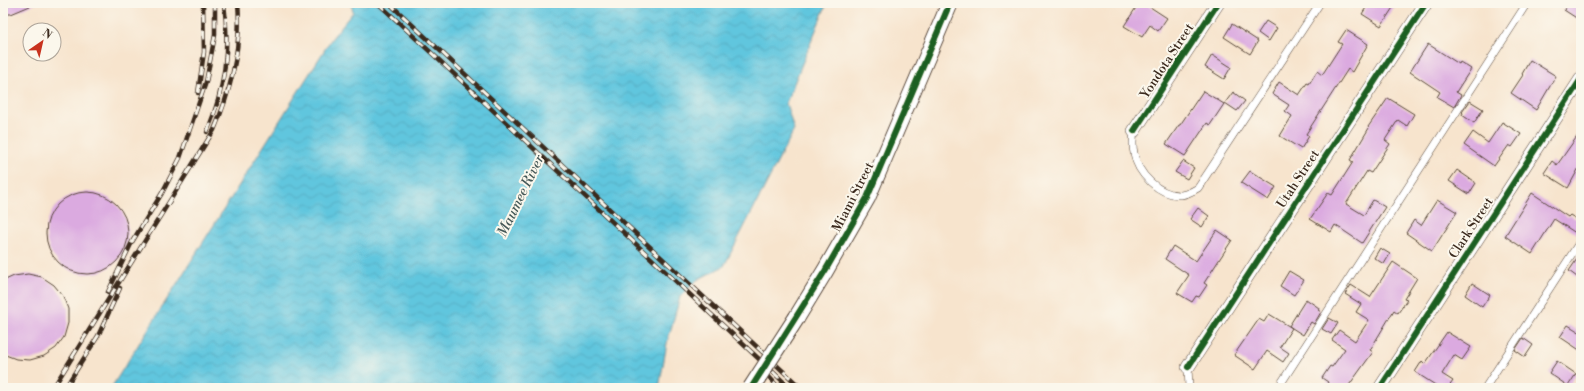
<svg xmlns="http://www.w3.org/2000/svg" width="1584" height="391" viewBox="0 0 1584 391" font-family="'Libre Bodoni',serif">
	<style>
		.water { fill: url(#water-waves); stroke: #4e787e }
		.building { fill: #dbaae0 }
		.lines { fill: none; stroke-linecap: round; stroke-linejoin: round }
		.service-casing { stroke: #574638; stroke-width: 8 }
		.minor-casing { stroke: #574638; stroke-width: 14 }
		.tertiary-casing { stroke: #574638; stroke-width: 18 }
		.service { stroke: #fff; stroke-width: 7 }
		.minor { stroke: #fff; stroke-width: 13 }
		.tertiary { stroke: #fff; stroke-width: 16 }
		.rail-casing { stroke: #3b2a1e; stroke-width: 4.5 }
		.rail { stroke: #fbf7ec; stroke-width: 3; stroke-dasharray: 9; stroke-linecap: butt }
		.tertiary-bridge-casing { stroke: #574638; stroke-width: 18; stroke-linecap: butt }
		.tertiary-bridge { stroke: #fff; stroke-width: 16 }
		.cycleway-casing { stroke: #fbf7ec; stroke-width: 8 }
		.cycleway { stroke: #1b5e20; stroke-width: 6 }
		.labels { text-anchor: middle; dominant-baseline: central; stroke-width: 4; stroke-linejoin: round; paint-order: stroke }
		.street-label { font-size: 13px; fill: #3b2a1e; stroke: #fbf7ec }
		.water-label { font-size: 14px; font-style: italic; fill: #465958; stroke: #fbf7ec }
	</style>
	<defs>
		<pattern id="water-waves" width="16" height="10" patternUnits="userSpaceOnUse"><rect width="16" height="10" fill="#61c6de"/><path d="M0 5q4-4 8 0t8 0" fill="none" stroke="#55aabe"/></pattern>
	</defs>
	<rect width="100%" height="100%" fill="#fbf7ec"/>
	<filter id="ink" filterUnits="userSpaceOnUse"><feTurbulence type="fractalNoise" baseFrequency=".025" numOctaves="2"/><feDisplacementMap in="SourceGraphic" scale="8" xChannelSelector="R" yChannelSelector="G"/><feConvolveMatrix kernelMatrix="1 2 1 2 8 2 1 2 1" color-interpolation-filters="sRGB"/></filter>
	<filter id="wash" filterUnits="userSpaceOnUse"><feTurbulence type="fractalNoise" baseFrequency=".012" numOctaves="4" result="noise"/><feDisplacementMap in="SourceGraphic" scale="16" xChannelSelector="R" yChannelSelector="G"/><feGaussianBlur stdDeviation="0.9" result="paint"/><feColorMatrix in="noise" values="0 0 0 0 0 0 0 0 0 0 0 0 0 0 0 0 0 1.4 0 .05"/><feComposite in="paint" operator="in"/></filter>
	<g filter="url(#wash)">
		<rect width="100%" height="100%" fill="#f7e4cd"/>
		<polygon class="water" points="351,3 827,3 786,103 794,130 724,266 697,280 680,297 667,343 659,388 111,388 332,38 353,12"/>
		<g id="blocks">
			<g class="building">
				<polygon points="3,3 37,3 11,14 3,14"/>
				<polygon points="1139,3 1144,3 1167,18 1158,31 1150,25 1142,37 1124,26"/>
				<polygon points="1369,3 1396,3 1381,26 1362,14"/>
				<polygon points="1569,3 1581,3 1581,21 1564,10"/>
				<polygon points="1266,21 1277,28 1269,41 1258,33"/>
				<polygon points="1232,24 1258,41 1250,54 1224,37"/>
				<polygon points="1346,30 1368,44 1352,72 1348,69 1306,134 1309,136 1301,149 1280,136 1292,116 1285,111 1289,105 1272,94 1279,82 1299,95 1307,83 1309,84 1317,71 1322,75 1342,44 1338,42"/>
				<polygon points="1428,44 1459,64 1460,62 1471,69 1456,92 1461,95 1454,107 1437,97 1440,92 1410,72"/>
				<polygon points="1212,55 1231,67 1224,79 1205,67"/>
				<polygon points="1530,60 1556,76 1536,110 1511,93 1523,75 1522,74"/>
				<polygon points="1203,91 1224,104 1210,125 1207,123 1185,156 1166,144 1179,125 1180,125"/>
				<polygon points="1233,92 1245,101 1237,111 1225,103"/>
				<polygon points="1388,98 1414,114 1407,126 1398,120 1385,140 1390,144 1371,173 1367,171 1346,204 1364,215 1373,200 1385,207 1362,243 1335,225 1331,232 1310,219 1328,193 1332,195 1353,162 1350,160 1369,128 1368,127"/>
				<polygon points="1470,101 1483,109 1474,123 1462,115 1463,113 1462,112"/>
				<polygon points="1502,122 1521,134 1512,147 1509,145 1494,166 1464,145 1473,132 1488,143"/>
				<polygon points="1581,131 1581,164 1568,188 1544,173 1552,161 1557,165"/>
				<polygon points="1183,161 1194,168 1187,179 1175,172"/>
				<polygon points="1457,170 1476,183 1469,194 1449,181"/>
				<polygon points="1250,171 1276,187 1268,200 1241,183"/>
				<circle cx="87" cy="233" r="41"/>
				<polygon points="1532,193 1568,217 1570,215 1581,222 1581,231 1579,235 1554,219 1532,254 1505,236"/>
				<polygon points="1437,200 1457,212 1432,251 1406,233 1414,220 1421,225"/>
				<polygon points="1198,208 1209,216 1202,227 1190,219"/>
				<polygon points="1217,230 1232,240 1204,283 1207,285 1199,297 1196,296 1192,302 1177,293 1189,275 1165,259 1173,246 1196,261"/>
				<polygon points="1380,248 1390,254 1384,264 1374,258"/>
				<polygon points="1581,253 1581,280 1569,271"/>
				<polygon points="1393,262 1417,278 1404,299 1407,300 1398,313 1394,310 1370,350 1373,352 1347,388 1325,388 1328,382 1322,378 1330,366 1332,367 1345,349 1332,340 1339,330 1355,341 1369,320 1356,312 1361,304 1345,294 1351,285 1370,297"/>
				<polygon points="1289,271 1304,280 1294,295 1280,286"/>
				<polygon points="28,274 42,277 54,285 63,296 68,309 68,323 64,337 56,348 44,356 30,360 16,359 3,354 3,281 14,276"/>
				<polygon points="1472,283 1490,295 1482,307 1465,295"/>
				<polygon points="1306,299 1319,308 1318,310 1321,312 1314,324 1311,322 1303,335 1289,326"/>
				<polygon points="1269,314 1292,328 1280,347 1289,353 1283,362 1267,351 1255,369 1234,355 1259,319 1264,322"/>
				<polygon points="1329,318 1338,323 1331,334 1322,329"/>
				<polygon points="1568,325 1581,333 1581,351 1560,337"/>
				<polygon points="1447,332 1471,347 1462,360 1454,355 1442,374 1453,381 1448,388 1440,388 1415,372 1422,361 1425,364"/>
				<polygon points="1523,338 1533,345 1525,357 1515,350"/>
				<polygon points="1557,361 1576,374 1568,386 1549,373"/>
			</g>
		</g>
	</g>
	<g filter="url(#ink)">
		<use href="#blocks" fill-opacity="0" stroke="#574638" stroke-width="1"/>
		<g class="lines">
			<g class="service-casing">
				<g id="service">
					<path d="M1134,131C1133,138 1132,145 1134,153C1137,173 1159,196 1181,195C1188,194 1193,191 1198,188L1320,3"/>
					<polyline points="1188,367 1189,388"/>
					<polyline points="1278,388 1527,3"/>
					<polyline points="1485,388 1581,240"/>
				</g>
			</g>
			<g class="minor-casing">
				<g id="minor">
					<polyline points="1134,131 1218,3"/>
					<polyline points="1188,367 1426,3"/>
					<polyline points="1380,388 1581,79"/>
				</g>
			</g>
			<g class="tertiary-casing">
				<polyline id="tertiary" points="797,317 825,271 867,198 950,3"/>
			</g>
			<use href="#service" class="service"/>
			<use href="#minor" class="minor"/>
			<use href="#tertiary" class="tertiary"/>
			<g class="rail-casing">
				<g id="rail">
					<polyline points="378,3 790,388"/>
					<polyline points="389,3 801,388"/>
					<polyline points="198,93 204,52 203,3"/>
					<path d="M207,132C225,89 230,49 224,3"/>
					<polyline points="108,292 132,242 162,193 180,158 206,82 215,35 215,3"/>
					<polyline points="762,369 779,388"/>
					<path d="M53,388L214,130C231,90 242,47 238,3"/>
					<polyline points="65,388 98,336 120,288"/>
				</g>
			</g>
			<use href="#rail" class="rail"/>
			<g class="tertiary-bridge-casing">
				<polyline id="tertiary-bridge" points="751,388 797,317"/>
			</g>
			<use href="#tertiary-bridge" class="tertiary-bridge"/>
			<g class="cycleway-casing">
				<g id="cycleway">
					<polyline points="1134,131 1218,3"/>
					<polyline points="1188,367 1426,3"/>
					<polyline points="751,388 825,271 867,198 950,3"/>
					<polyline points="1380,388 1581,79"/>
				</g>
			</g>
			<use href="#cycleway" class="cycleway"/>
		</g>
	</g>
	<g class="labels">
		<g class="street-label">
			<text transform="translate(1167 61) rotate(-57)">Yondota Street</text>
			<text transform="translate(1298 179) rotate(-57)">Utah Street</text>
			<text transform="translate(853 197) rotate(-63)">Miami Street</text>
			<text transform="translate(1471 228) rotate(-57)">Clark Street</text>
		</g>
		<g class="water-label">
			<text transform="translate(521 196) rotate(-64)">Maumee River</text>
		</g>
	</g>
	<rect width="1584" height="391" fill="none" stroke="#fbf7ec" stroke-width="16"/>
	<g transform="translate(42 42) rotate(34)"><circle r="19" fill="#fbf7ec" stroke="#aea59a"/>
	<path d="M0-3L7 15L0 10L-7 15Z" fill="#c8321e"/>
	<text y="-6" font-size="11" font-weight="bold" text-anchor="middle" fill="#3b2a1e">N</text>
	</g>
</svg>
